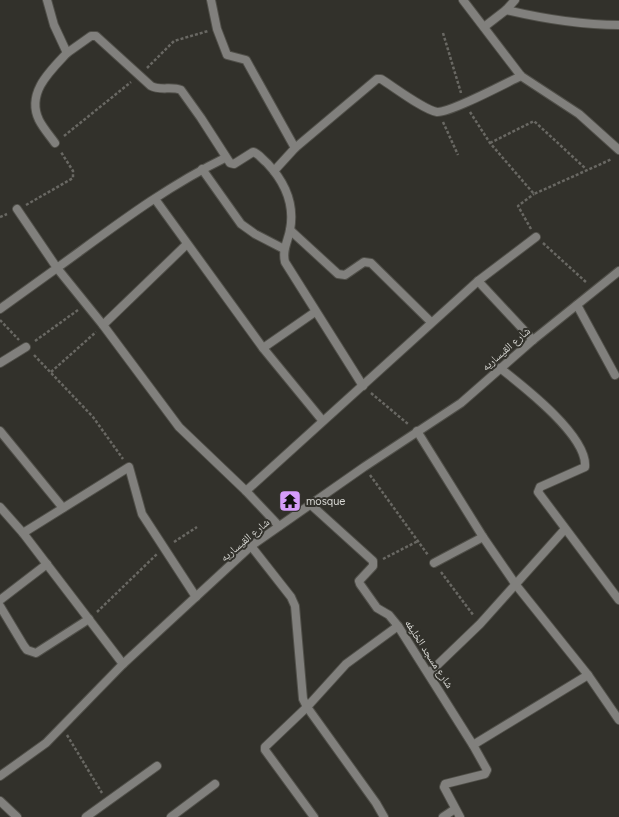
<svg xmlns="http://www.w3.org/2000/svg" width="619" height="817" viewBox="0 0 619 817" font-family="Figtree,'Noto Naskh Arabic',sans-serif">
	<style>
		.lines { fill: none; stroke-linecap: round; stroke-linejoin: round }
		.street-casing { stroke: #504f49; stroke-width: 10 }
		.path { stroke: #696863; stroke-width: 2.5; stroke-dasharray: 3 2; stroke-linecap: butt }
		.street { stroke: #81807d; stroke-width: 8 }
		.labels { text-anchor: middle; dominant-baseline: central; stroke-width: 4; stroke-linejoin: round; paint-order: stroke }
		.street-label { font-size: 11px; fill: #d8d8d4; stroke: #32312b }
		.poi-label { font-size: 11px; fill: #d8d8d4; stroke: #32312b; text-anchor: start }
	</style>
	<rect width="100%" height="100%" fill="#32312b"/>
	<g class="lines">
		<g class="street-casing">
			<g id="street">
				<path d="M47,0L54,25L67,53L91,36H96L151,86C160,91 172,86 181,90L201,118L230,163L234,164L253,152C258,153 262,159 267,163C284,181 295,204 290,230C288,241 282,250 285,262L363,386"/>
				<polyline points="211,0 217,29 227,55 246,60 295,148"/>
				<polyline points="463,0 521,76 579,114 619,150"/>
				<path d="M506,10C544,19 580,25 619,25"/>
				<polyline points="484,27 506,10 515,0"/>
				<path d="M55,143C50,136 43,128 39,120C26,93 50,71 67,53"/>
				<path d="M225,158C165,187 111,229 57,268L103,325L179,427L246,491"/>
				<polyline points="202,169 241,224 255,234 284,249"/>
				<path d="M274,171L295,148L377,79H381C394,87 424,110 437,112C450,113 506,83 521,76"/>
				<polyline points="155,199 263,348 322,420"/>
				<polyline points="290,230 338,274 345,275 364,262 371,263 431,322"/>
				<polyline points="478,281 533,340"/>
				<polyline points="577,305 615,375"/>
				<polyline points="0,309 57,268 17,209"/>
				<polyline points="103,325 187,244"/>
				<polyline points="263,348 315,312"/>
				<polyline points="0,363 26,347"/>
				<path d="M500,368C523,386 588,436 585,467L540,487L538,492L619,600"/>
				<polyline points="0,431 63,508"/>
				<polyline points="417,431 483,537 516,585 588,675 619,720"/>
				<polyline points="310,504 373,561 373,566 359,581 360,584 377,608 389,615 398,626 473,745 487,770 485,774 445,784 444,787 460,817"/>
				<polyline points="0,507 23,533 123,664"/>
				<polyline points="279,526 246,491 478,281 536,237"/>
				<polyline points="23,533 129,467 142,514 196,597"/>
				<polyline points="251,546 291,597 295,606 303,699 307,707 376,803 384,817"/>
				<polyline points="434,563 483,537"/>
				<polyline points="0,600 47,564"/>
				<polyline points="0,606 24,646 27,650 36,653 89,619"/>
				<polyline points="429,673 480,624 565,529"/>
				<polyline points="473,745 588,675"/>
				<polyline points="0,776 46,743 123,664 251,546 364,467 461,403 533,340 619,271"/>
				<polyline points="0,801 17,817"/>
				<polyline points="86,817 157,766"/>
				<polyline points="171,817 215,784"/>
				<polyline points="314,817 265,750 265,747 307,707 346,664 398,626"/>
				<polyline points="443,817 455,809"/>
			</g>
		</g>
		<g class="path">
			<polyline points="443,33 461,93"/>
			<polyline points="147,68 174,41 208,31"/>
			<polyline points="470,112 490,143 534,194 612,159"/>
			<polyline points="443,122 458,155"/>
			<polyline points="64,136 131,82"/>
			<polyline points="490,143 534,121 586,169"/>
			<polyline points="26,205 73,178 73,171 61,152"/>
			<polyline points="0,217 7,214"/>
			<polyline points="531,229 518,206 534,194"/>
			<polyline points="543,243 587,283"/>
			<polyline points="0,320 19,340"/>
			<polyline points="35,341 78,310"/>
			<polyline points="34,355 93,417 123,459"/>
			<polyline points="51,372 96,332"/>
			<polyline points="371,393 408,424"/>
			<polyline points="370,475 428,555"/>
			<polyline points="174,542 197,527"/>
			<polyline points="383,559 418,541"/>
			<polyline points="441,572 474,616"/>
			<polyline points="97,612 157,554"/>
			<polyline points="67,735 102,793"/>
		</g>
		<use href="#street" class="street"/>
	</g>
	<defs>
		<g id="temple-square" transform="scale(1.15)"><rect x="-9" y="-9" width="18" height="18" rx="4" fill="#d59cfb" stroke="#32312b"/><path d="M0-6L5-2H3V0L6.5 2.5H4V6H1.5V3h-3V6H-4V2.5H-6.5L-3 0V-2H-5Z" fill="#111"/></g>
	</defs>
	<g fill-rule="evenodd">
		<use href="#temple-square" x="290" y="501"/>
	</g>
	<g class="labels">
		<g class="street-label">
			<text transform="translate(506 349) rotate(-41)">شارع القيساريه</text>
			<text transform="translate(245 540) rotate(-40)">شارع القيساريه</text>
			<text transform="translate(429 654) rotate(57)">شارع مسجد الخليفه</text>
		</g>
		<g class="poi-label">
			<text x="306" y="501">mosque</text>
		</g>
	</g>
</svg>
